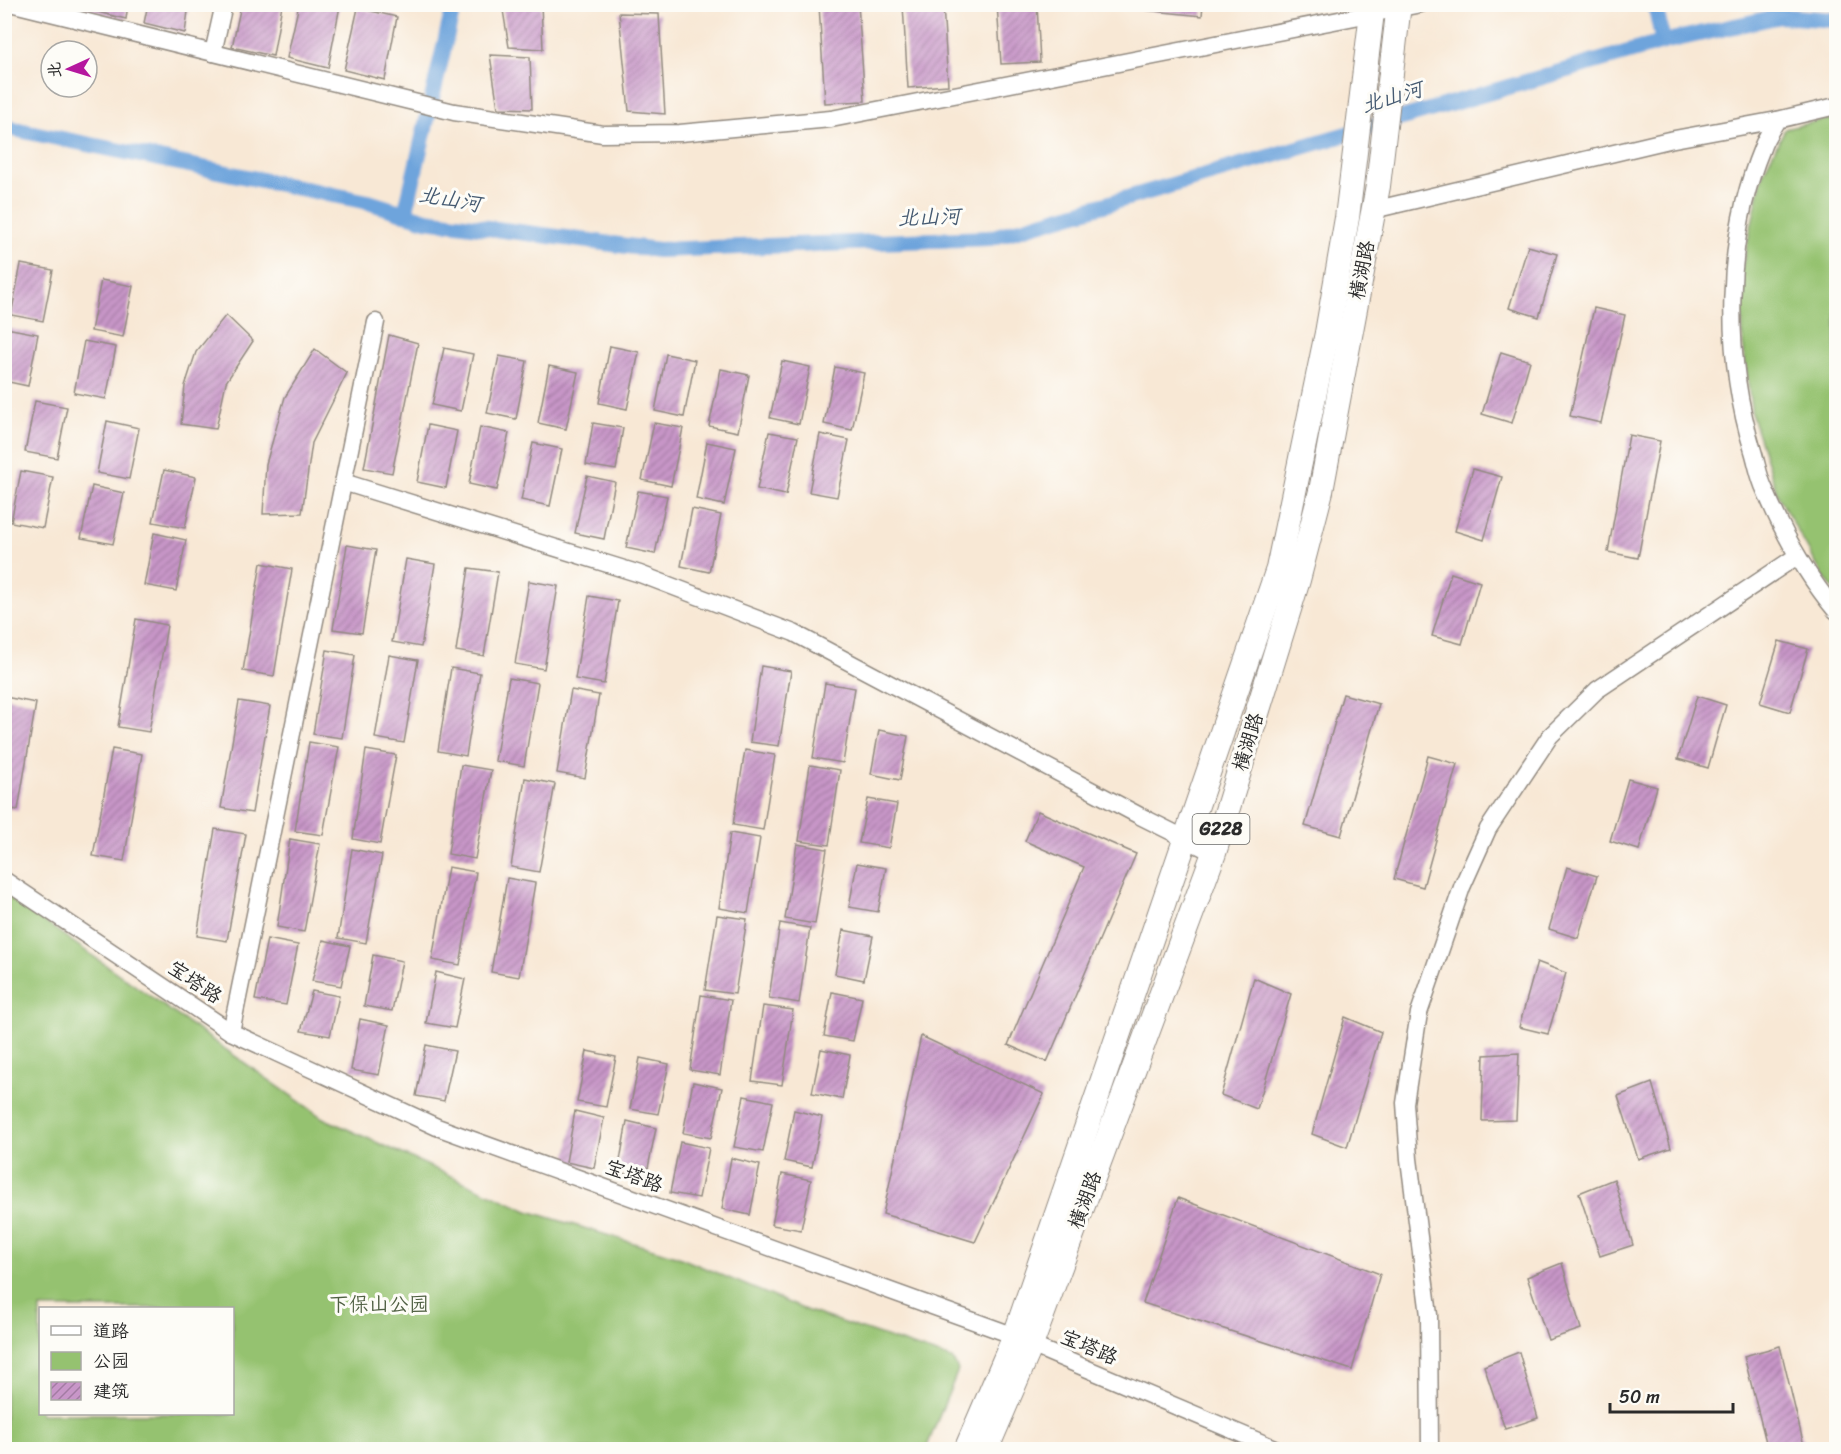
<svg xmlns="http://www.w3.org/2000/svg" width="1841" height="1454" viewBox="0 0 1841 1454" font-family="Sriracha,'LXGW WenKai TC',sans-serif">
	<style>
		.green { fill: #95c270; stroke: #60764e; stroke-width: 1.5; fill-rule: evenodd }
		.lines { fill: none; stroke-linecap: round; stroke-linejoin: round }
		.canal { stroke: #6ea4dc; stroke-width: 16 }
		.building { fill: url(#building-hatch) }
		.minor-casing { stroke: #928a80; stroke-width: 19 }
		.highway-casing { stroke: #928a80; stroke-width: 26 }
		.minor { stroke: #fff; stroke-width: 16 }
		.highway { stroke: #fff; stroke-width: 24 }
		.labels { text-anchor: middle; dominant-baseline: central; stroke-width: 6; stroke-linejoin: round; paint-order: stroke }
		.shield { fill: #fdfcf7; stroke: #6a6a68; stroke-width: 1.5 }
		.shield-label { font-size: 18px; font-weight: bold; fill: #2b2b2b }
		.street-label { font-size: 20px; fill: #2b2b2b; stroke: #fdfcf7 }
		.park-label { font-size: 20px; fill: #506043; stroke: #fdfcf7 }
		.water-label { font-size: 21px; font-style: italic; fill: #465b72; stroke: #fdfcf7 }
	</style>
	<defs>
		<pattern id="building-hatch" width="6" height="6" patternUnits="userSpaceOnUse" patternTransform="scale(1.5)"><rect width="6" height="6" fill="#c896c8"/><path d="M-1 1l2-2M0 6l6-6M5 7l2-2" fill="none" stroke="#a37ba3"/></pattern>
	</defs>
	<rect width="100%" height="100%" fill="#fdfcf7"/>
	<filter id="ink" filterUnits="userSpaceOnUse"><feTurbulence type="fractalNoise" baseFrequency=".0167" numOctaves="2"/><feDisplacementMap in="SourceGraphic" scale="12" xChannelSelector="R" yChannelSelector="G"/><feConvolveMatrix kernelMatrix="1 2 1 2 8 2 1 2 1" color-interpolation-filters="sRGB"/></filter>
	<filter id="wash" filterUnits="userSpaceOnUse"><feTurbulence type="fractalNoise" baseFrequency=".008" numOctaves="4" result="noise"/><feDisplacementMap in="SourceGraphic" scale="24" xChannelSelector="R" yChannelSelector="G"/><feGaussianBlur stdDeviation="1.35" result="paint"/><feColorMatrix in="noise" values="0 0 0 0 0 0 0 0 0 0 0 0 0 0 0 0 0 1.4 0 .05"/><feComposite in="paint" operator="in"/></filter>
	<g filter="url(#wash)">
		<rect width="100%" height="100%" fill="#f8e8d5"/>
		<g class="green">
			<polygon points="1836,119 1836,592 1823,576 1778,496 1752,416 1743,343 1741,272 1763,173 1785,129 1818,121"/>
			<path d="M5,894L323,1118L528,1211L676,1256L808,1311L952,1359L958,1370L926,1449H5ZM40,1308H232V1414H40Z"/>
		</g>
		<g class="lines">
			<g class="canal">
				<polyline points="1655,4 1663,42"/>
				<polyline points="4,127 368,202 426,220 658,250 990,238 1663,42 1780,16 1836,20"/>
				<polyline points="405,214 454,4"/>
			</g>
		</g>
		<g id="blocks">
			<g class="building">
				<polygon points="86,4 128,4 126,19 85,9"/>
				<polygon points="148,4 189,4 185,33 144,23"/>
				<polygon points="299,4 340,6 328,68 287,58"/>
				<polygon points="502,4 541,4 543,49 509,47"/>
				<polygon points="858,4 865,101 825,103 819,5"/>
				<polygon points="997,4 1037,4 1040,62 1001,64"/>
				<polygon points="1114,4 1203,4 1202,16 1114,7"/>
				<polygon points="241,5 282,5 273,56 232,47"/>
				<polygon points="903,5 943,5 948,85 908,88"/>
				<polygon points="358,8 397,17 385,80 344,70"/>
				<polygon points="619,13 659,14 665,114 629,111"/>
				<polygon points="490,55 530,57 532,109 498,108"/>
				<polygon points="1528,246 1557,254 1539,317 1509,308"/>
				<polygon points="21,264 53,270 43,321 11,315"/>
				<polygon points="101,280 133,286 123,337 91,331"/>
				<polygon points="1594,308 1625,315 1601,423 1570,416"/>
				<polygon points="226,315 253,341 226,382 216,429 181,424 185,386 196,352"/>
				<polygon points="6,328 38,334 28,386 4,381"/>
				<polygon points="389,335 418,343 392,473 364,468"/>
				<polygon points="84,341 116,347 106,399 74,393"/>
				<polygon points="610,346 639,352 627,409 599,403"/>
				<polygon points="444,348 473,354 461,411 432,405"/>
				<polygon points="315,349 347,373 312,443 302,513 263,514 266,464 285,397"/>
				<polygon points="1501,352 1530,361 1512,423 1482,414"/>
				<polygon points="666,354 695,360 684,417 655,411"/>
				<polygon points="499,356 527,361 516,419 487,413"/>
				<polygon points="782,361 810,367 799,424 770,418"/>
				<polygon points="549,366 578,372 566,429 538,423"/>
				<polygon points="835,367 864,373 852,430 824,424"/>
				<polygon points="721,369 749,375 738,432 709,426"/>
				<polygon points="35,401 67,407 57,458 25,452"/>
				<polygon points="107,421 139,428 129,479 97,473"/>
				<polygon points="593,423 623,428 616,470 586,465"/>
				<polygon points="654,423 683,428 671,486 642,480"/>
				<polygon points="428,425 457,431 446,488 417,482"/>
				<polygon points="480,427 509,433 497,490 469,484"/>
				<polygon points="769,432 798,437 786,495 757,489"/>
				<polygon points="820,434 849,440 837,497 809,492"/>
				<polygon points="1629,435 1660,441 1638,558 1608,552"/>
				<polygon points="707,442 736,448 724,505 696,499"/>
				<polygon points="533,443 562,449 550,506 521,500"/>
				<polygon points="1473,469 1502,477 1484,540 1455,531"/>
				<polygon points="164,470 196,477 185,528 153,522"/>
				<polygon points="21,471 53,477 43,528 11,522"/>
				<polygon points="587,476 615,482 604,539 575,533"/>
				<polygon points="92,486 124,493 113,544 81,538"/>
				<polygon points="638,491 667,496 655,554 626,548"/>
				<polygon points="692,509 721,515 709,572 681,566"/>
				<polygon points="154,533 186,540 176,591 144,585"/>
				<polygon points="347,545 376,550 362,633 333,629"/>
				<polygon points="406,559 435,564 421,647 392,642"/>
				<polygon points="261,563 292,569 274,676 243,671"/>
				<polygon points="469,568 498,572 484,656 456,651"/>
				<polygon points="1451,573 1480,582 1462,644 1432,636"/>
				<polygon points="529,581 558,586 544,669 515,664"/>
				<polygon points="589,596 618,601 604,684 575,679"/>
				<polygon points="136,619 167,625 149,732 118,727"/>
				<polygon points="1779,641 1808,649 1790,712 1760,703"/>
				<polygon points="327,650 355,655 342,738 313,734"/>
				<polygon points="389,655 418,660 404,743 375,738"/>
				<polygon points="761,666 791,671 779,746 750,742"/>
				<polygon points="451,668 480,673 466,756 438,751"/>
				<polygon points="509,678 538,683 524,766 495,761"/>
				<polygon points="825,683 855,688 843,763 813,758"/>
				<polygon points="571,690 599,695 585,778 557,773"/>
				<polygon points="1343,694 1379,704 1341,836 1305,826"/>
				<polygon points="1697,696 1726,705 1708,768 1678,759"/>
				<polygon points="5,697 36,703 18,810 4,808"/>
				<polygon points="239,701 270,706 252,813 221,808"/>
				<polygon points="879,730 908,736 900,780 871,774"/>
				<polygon points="309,742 339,747 323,835 295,831"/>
				<polygon points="112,749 142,754 124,861 93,856"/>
				<polygon points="366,750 396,755 380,844 353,839"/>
				<polygon points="745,750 775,755 763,830 733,825"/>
				<polygon points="1428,756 1457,764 1423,887 1394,879"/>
				<polygon points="461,765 491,770 475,859 448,854"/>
				<polygon points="810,765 840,770 829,845 799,841"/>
				<polygon points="525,778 555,784 539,872 511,867"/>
				<polygon points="1628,779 1657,787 1639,850 1610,841"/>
				<polygon points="868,799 897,804 889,848 859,843"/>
				<polygon points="1038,811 1136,854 1047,1062 1008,1045 1084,867 1025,841"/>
				<polygon points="215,829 246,834 227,941 197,936"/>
				<polygon points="730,833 760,838 748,913 719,908"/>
				<polygon points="290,839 320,844 304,932 277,927"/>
				<polygon points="797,844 827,849 815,924 785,919"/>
				<polygon points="352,849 382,855 366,943 338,938"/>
				<polygon points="857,863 886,868 878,912 849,907"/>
				<polygon points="448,867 476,872 460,965 432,960"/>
				<polygon points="1567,867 1597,876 1578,938 1549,929"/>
				<polygon points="507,878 535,883 519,977 491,972"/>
				<polygon points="717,915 747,919 735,994 705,990"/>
				<polygon points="780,923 810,928 799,1003 769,998"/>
				<polygon points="843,930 873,936 864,980 835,974"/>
				<polygon points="267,939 298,945 286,1005 255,1000"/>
				<polygon points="323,940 350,946 341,986 312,981"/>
				<polygon points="373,955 402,961 392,1011 364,1006"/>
				<polygon points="1537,962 1566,973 1548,1034 1519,1027"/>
				<polygon points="436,972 465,979 455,1028 426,1023"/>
				<polygon points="1254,978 1291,994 1257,1109 1221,1095"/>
				<polygon points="312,991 339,996 330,1036 301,1031"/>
				<polygon points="832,992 862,998 853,1041 824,1036"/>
				<polygon points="701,995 731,1000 720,1075 690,1070"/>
				<polygon points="763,1006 793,1010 782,1085 752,1081"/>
				<polygon points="1345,1017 1381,1032 1347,1147 1312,1134"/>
				<polygon points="360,1019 389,1025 379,1075 351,1070"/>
				<polygon points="921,1036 1044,1094 975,1242 883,1214"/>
				<polygon points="426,1045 455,1051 444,1101 416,1096"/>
				<polygon points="821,1049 850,1055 842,1099 812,1093"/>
				<polygon points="587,1051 616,1057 606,1107 577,1102"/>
				<polygon points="1519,1053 1516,1120 1482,1121 1484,1055"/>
				<polygon points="640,1058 669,1064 658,1114 630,1109"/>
				<polygon points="693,1082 722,1088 711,1138 683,1133"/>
				<polygon points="1652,1083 1671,1148 1638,1159 1618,1096"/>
				<polygon points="744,1096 773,1102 763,1152 734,1147"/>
				<polygon points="794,1110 822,1117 812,1167 784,1161"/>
				<polygon points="575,1111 604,1118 594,1168 566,1162"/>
				<polygon points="627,1121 656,1128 646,1178 618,1172"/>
				<polygon points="680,1142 709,1148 699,1198 670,1193"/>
				<polygon points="731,1158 760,1165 750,1215 722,1209"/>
				<polygon points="782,1174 811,1180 801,1230 772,1225"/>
				<polygon points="1614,1179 1633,1245 1600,1256 1579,1193"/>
				<polygon points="1178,1198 1380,1274 1352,1370 1143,1303"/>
				<polygon points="1562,1263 1581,1329 1548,1340 1527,1277"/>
				<polygon points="1780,1346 1805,1450 1768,1450 1744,1356"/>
				<polygon points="1519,1352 1538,1418 1505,1429 1484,1366"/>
			</g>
		</g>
	</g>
	<g filter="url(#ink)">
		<use href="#blocks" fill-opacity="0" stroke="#928a80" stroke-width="1.5"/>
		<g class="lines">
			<g class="minor-casing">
				<g id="minor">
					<polyline points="14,4 454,112 603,134 680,133 831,119 1421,4"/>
					<polyline points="213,53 224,4"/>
					<path d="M1777,120C1772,129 1765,138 1762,148C1724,240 1724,357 1753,451C1757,464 1759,478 1765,490C1783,533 1806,575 1836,611"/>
					<polyline points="1373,210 1669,140 1777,120 1836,106"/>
					<polyline points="343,482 640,574 794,633 1140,816 1214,853"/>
					<polyline points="4,880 231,1032 437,1127 1015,1336 1031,1345 1279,1450"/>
					<polyline points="231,1032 376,322"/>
					<polyline points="1430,1450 1429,1315 1409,1159 1405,1103 1419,1013 1462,887 1488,829 1550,736 1597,690 1797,556"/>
				</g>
			</g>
			<g class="highway-casing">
				<g id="highway">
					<polyline points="966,1450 1015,1336 1278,569 1327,333 1347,218 1373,4"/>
					<polyline points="986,1450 1031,1345 1214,853 1298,580 1321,491 1378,186 1399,4"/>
				</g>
			</g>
			<use href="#minor" class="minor"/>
			<use href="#highway" class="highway"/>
		</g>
	</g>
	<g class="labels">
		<rect class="shield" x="1192.5" y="814" width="57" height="30" rx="4.5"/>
		<g class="shield-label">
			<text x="1221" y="829">G228</text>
		</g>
		<g class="street-label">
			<text transform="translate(1362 270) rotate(-79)">横湖路</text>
			<text transform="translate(1248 742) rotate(-73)">横湖路</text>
			<text transform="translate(195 982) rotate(34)">宝塔路</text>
			<text transform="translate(634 1176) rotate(20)">宝塔路</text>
			<text transform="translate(1085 1200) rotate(-70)">横湖路</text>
			<text transform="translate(1089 1347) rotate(23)">宝塔路</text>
		</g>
		<g class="park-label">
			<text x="379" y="1304">下保山公园</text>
		</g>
		<g class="water-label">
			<text transform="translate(1392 97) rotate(-16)">北山河</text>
			<text transform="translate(450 199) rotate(10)">北山河</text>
			<text transform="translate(929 217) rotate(-2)">北山河</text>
		</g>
	</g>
	<rect width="1841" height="1454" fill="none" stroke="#fdfcf7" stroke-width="24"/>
	<rect x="39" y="1307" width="195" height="108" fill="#fdfcf7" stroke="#a9a8a5" stroke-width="1.5"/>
	<rect x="51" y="1326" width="30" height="9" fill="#ffffff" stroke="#a9a8a5" stroke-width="1.5"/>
	<text x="93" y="1337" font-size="18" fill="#2b2b2b">道路</text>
	<rect x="51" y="1352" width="30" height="18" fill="#95c270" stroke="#a9a8a5" stroke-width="1.5"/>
	<text x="93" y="1367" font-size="18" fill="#2b2b2b">公园</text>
	<rect x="51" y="1382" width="30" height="18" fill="url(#building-hatch)" stroke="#a9a8a5" stroke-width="1.5"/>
	<text x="93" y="1397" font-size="18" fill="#2b2b2b">建筑</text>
	<g transform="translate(69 69) rotate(266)"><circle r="28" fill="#fdfcf7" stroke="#a9a8a5" stroke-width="1.5"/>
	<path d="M0-4.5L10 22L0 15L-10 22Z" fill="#b5179e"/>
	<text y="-9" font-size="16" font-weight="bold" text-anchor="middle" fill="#2b2b2b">北</text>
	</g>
	<path d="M1610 1403v9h123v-9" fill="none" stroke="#2b2b2b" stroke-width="3"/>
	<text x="1619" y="1403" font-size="18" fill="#2b2b2b" stroke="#fdfcf7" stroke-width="4.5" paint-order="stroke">50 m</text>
</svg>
